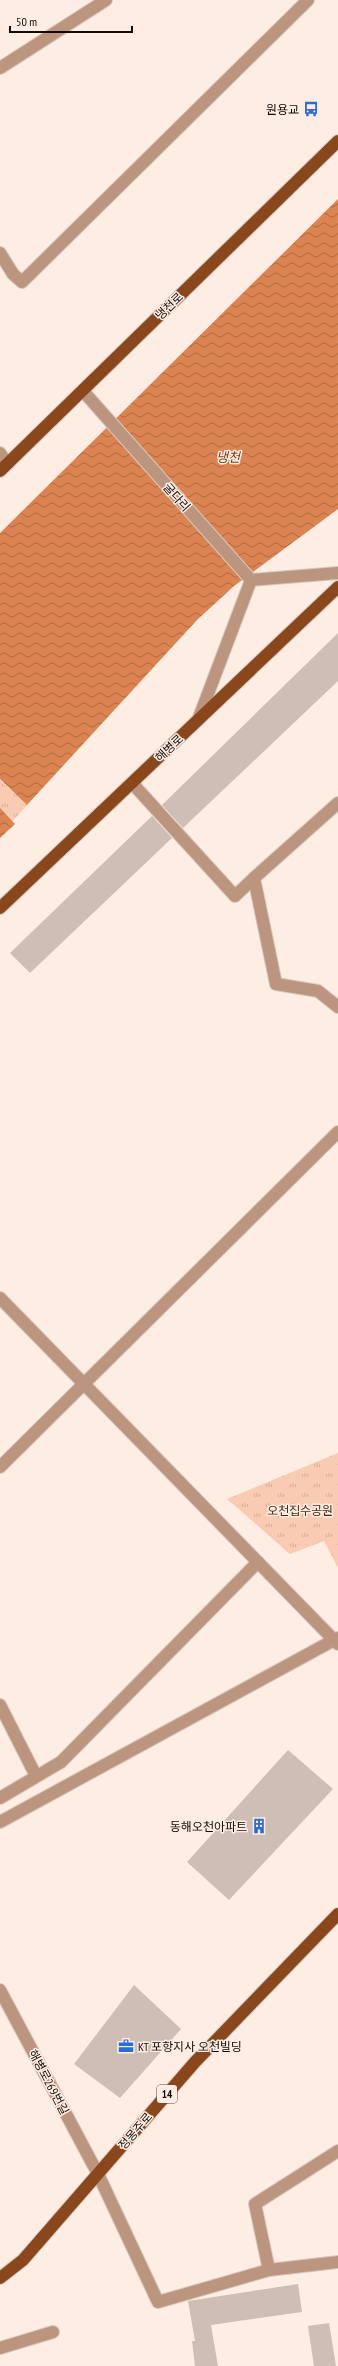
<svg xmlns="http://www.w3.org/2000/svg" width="338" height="2366" viewBox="0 0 338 2366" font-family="'PT Sans Narrow','Noto Sans KR',sans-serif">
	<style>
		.park { fill: url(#park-tufts) }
		.water { fill: url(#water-waves) }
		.building { fill: #cebeb5 }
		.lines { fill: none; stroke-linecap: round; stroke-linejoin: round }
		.minor-casing { stroke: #d8c9c0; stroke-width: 14 }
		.major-casing { stroke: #d8c9c0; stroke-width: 14 }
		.minor { stroke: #bc957f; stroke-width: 12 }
		.major { stroke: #8a471c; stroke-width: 12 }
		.labels { text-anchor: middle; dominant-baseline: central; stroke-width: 3; stroke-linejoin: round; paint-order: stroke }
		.shield { fill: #feede3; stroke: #574f4a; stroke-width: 1 }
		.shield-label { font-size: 11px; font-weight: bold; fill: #100b08 }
		.poi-label { font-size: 12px; fill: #100b08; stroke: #feede3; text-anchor: end }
		.street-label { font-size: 12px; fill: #100b08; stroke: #feede3 }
		.park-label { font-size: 12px; fill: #4a2712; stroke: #feede3 }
		.water-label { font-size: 13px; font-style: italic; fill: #753c17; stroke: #feede3 }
	</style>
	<defs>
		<pattern id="park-tufts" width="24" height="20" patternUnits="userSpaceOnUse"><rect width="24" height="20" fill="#f9cbb2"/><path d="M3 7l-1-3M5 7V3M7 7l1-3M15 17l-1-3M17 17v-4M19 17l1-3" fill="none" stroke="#d4ad98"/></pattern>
		<pattern id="water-waves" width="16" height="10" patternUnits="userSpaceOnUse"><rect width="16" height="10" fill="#db8451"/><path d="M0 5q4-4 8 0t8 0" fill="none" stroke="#b06a41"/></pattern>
	</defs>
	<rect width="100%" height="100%" fill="#feede3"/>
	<g class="park">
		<polygon points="0,780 27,805 0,835"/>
		<polygon points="338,1453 338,1568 324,1541 290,1554 227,1499"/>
	</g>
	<g class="water">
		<polygon points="338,199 338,509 234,586 197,620 27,805 0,779 0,533"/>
		<polygon points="0,808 15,824 0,838"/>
	</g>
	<g class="building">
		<polygon points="338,633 338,681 183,828 162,805"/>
		<polygon points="152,816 172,838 30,973 10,953"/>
		<polygon points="288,1750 333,1789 229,1900 187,1862"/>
		<polygon points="134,1985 181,2029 120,2098 74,2064"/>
		<polygon points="298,2284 302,2312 211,2325 218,2366 195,2366 192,2341 195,2341 188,2301"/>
		<polygon points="329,2323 336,2366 314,2366 308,2326"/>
	</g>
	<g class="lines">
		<g class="minor-casing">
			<g id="minor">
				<polyline points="0,68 106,0"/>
				<polyline points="0,253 13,274 22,282 308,0"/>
				<polyline points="83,391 251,580"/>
				<polyline points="0,453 7,464"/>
				<polyline points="251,580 338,573"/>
				<polyline points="198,720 251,580"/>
				<polyline points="132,783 235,896 254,878"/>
				<polyline points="338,803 254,878 276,984 318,991 338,1007"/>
				<polyline points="0,1298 334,1640 338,1638"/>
				<polyline points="0,1467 338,1132"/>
				<polyline points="0,1705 36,1776"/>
				<polyline points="0,1798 61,1762 258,1562"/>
				<polyline points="0,1822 334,1640 338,1644"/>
				<polyline points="0,1990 98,2174 158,2302 269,2270 338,2262"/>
				<polyline points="269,2270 255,2204 338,2151"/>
				<polyline points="0,2348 53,2332"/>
			</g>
		</g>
		<g class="major-casing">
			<g id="major">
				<polyline points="0,471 338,141"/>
				<polyline points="0,908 338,587"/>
				<polyline points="0,2278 23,2260 195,2062 338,1914"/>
			</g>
		</g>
		<use href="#minor" class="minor"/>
		<use href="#major" class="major"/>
	</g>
	<defs>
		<g id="bus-bare" transform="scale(1.2)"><path d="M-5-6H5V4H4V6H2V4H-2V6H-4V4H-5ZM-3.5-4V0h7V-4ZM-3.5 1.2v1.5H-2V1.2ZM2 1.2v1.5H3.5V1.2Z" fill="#2a6cd9" stroke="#feede3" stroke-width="2.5" paint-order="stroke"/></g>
		<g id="building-bare" transform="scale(1.2)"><path d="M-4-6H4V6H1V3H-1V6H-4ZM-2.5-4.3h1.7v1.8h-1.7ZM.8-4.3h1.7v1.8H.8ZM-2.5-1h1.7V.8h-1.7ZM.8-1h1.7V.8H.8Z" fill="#2a6cd9" stroke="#feede3" stroke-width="2.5" paint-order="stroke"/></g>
		<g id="office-bare" transform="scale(1.2)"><path d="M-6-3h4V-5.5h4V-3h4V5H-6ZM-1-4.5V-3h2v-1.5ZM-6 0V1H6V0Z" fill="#2a6cd9" stroke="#feede3" stroke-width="2.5" paint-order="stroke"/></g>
	</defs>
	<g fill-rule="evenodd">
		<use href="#bus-bare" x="311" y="109"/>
		<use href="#building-bare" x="259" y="1826"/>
		<use href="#office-bare" x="126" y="2046"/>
	</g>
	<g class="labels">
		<rect class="shield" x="157" y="2085" width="20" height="18" rx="3"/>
		<g class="shield-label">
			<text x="167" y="2094">14</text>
		</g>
		<g class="poi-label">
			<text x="299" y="109">원용교</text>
			<text x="247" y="1826">동해오천아파트</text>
			<text x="138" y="2046" text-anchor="start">KT 포항지사 오천빌딩</text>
		</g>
		<g class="street-label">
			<text transform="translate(169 306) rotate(-44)">냉천로</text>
			<text transform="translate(177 497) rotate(48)">굴다리</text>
			<text transform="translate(169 748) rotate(-43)">해병로</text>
			<text transform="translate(49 2082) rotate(62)">해병로269번길</text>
			<text transform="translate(135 2131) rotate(-49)">정몽주로</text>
		</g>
		<g class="park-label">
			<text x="300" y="1510">오천집수공원</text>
		</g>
		<g class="water-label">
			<text x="228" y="457">냉천</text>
		</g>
	</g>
	<path d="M10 26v6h122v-6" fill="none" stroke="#100b08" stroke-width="2"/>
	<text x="16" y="26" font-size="12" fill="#100b08" stroke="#feede3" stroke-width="3" paint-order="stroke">50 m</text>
</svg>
